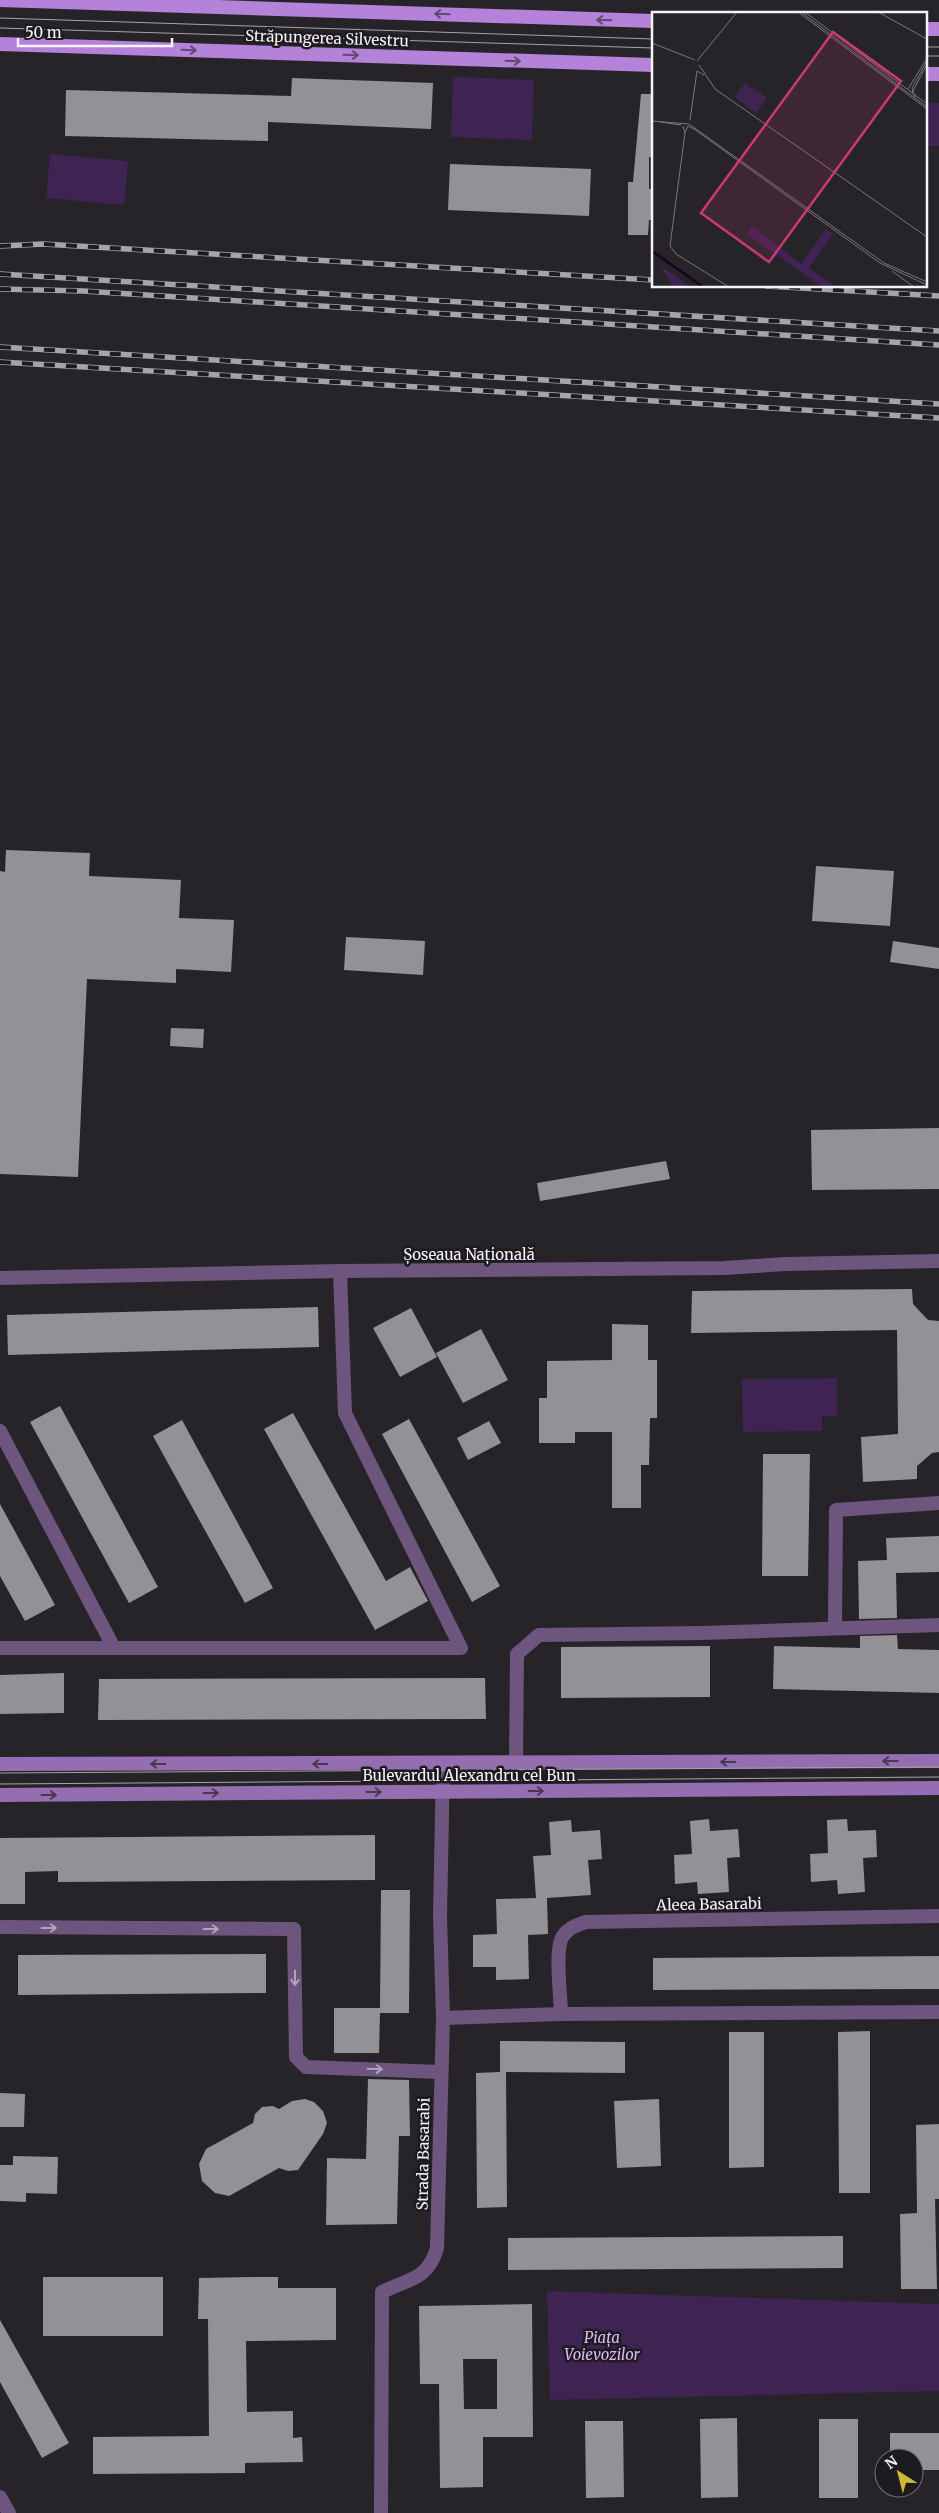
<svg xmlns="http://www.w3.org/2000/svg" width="939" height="2513" viewBox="0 0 939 2513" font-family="Merriweather,serif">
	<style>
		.green { fill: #3f2352 }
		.building { fill: #939096; fill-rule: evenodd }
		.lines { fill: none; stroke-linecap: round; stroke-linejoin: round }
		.minor { stroke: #6d557e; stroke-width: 14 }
		.tertiary { stroke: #6d557e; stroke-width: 14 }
		.secondary { stroke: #956eb1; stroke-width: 14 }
		.primary { stroke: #b482d8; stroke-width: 14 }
		.tram { stroke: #a6a4a8; stroke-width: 1 }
		.rail-casing { stroke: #a6a4a8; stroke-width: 5.5 }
		.rail { stroke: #1d1b1f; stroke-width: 4; stroke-dasharray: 11; stroke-linecap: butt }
		.oneway { stroke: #614972 }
		.oneway2 { stroke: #473852 }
		.oneway3 { stroke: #b0a4ba }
		.labels { text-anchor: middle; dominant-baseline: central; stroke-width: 5; stroke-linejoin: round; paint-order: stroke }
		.street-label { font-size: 15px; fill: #f4f3f6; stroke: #1d1b1f }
		.park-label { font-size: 15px; font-style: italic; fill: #e1bafe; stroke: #1d1b1f }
		.inset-river { fill: none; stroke: #170125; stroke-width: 2.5 }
		.inset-road { fill: none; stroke: #79777b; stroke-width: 1 }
		.view { fill: #ca3972; fill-opacity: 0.15; stroke: #ca3972; stroke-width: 2.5 }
		.inset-edge { fill: none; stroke: #f4f3f6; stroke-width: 2.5 }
	</style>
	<rect width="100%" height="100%" fill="#272429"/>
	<g class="green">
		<polygon points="453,77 534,80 532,140 451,137"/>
		<rect x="925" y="103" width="14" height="43"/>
		<polygon points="50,154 128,161 124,205 46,198"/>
		<polygon points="837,1378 837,1416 822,1416 822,1431 743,1432 742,1379"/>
		<polygon points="547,2291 939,2304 939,2391 550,2400"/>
	</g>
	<g class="building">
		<polygon points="292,78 433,83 431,129 268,122 268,141 65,136 66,90 291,96"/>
		<polygon points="641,94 653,94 653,158 649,157 649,189 653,189 653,220 649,220 648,235 628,235 628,182 633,182"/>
		<polygon points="450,164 591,169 589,216 448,210"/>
		<polygon points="6,850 90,853 89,876 181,880 179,918 234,920 231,972 176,969 176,983 87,979 78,1177 0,1174 0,871 5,872"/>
		<polygon points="816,866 894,871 890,926 812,921"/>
		<polygon points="346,937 425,941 423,975 344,970"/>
		<polygon points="893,941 939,948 939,969 890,962"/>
		<polygon points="171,1028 204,1029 203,1048 170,1046"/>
		<polygon points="939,1128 939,1189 812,1190 811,1130"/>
		<polygon points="666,1161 670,1179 540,1201 537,1183"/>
		<polygon points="912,1289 913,1304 928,1320 939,1321 939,1452 932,1453 917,1466 917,1479 863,1482 861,1437 898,1434 897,1330 691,1333 692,1291"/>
		<polygon points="318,1307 319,1347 8,1355 7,1315"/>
		<polygon points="411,1308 437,1357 400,1377 373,1328"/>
		<polygon points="612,1324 648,1325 648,1360 657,1360 657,1418 650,1418 649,1465 641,1465 641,1508 612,1508 612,1432 575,1432 575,1443 539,1443 539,1398 547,1398 547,1361 612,1360"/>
		<polygon points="481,1329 508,1380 463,1403 436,1353"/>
		<polygon points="60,1406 158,1587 129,1603 30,1422"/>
		<polygon points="293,1413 386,1581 410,1567 428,1601 375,1630 264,1429"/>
		<polygon points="409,1419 500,1586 472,1602 382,1434"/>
		<polygon points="182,1420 273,1588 245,1603 153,1436"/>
		<polygon points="489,1421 501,1443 468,1460 457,1438"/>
		<polygon points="763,1454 810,1454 808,1576 762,1576"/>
		<polygon points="0,1504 55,1605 25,1621 0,1576"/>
		<polygon points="939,1536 939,1572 896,1573 897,1618 859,1619 858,1561 887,1560 886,1538"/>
		<polygon points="897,1635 898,1649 939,1650 939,1693 773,1689 774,1646 860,1648 860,1636"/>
		<polygon points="710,1646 710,1697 561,1698 561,1647"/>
		<polygon points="64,1673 64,1713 0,1714 0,1675"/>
		<polygon points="485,1678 486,1719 98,1720 99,1679"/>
		<polygon points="709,1819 710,1831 738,1829 740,1857 727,1858 729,1892 698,1894 697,1882 675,1884 674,1855 692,1854 690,1821"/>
		<polygon points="847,1819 848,1831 876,1830 877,1857 863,1858 865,1892 838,1894 837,1880 811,1882 810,1854 828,1853 827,1820"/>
		<polygon points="571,1820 572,1832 600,1830 602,1859 588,1860 591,1895 547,1898 548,1934 528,1935 529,1979 496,1980 496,1967 473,1967 473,1935 497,1934 496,1899 536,1898 533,1856 551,1855 549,1822"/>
		<polygon points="375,1835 375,1880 58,1882 58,1871 25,1872 25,1904 0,1904 0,1838"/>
		<polygon points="381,1890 410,1890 409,2013 380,2013 379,2053 334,2053 334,2008 380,2008"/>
		<polygon points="266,1954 266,1993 18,1995 18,1955"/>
		<polygon points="939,1956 939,1989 653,1990 653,1958"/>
		<polygon points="870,2031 870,2193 839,2193 838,2032"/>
		<polygon points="729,2032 764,2032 764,2167 729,2168"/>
		<polygon points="500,2041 625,2042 625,2073 506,2072 507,2207 477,2208 476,2073 500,2072"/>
		<polygon points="368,2079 409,2080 410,2136 399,2136 397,2224 326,2225 327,2158 366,2159"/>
		<polygon points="0,2093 25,2094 24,2127 0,2127"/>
		<polygon points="305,2099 314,2102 323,2111 327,2123 323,2134 298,2170 288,2171 279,2168 229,2196 215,2193 202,2181 199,2164 206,2149 253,2123 255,2114 262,2107 273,2106 279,2109 292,2101"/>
		<polygon points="659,2099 661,2166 617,2168 614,2101"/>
		<polygon points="939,2124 939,2199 935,2199 937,2289 901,2289 900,2214 917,2213 916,2125"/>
		<polygon points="13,2156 58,2157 57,2194 26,2193 26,2202 0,2201 0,2165 13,2165"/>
		<polygon points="843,2236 843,2268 508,2270 508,2238"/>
		<rect x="43" y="2277" width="120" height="59"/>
		<polygon points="251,2277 278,2277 278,2288 336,2288 336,2340 246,2341 247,2412 293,2411 293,2438 302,2437 303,2462 245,2463 245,2473 93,2474 93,2437 209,2436 208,2319 198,2319 199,2278"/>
		<path d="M532,2304L533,2437H483V2487L440,2488L439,2384H420L419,2306ZM463,2359H497V2409H464Z"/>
		<polygon points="0,2320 69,2443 42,2458 0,2382"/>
		<polygon points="737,2418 738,2497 701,2498 700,2419"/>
		<rect x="819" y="2419" width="39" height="79"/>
		<polygon points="585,2421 623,2421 624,2497 586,2498"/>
		<polygon points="890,2433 939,2433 939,2470 914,2470 914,2458 890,2458"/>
	</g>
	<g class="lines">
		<g class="minor">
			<polyline points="0,1431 114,1648"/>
			<polyline points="835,1627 836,1510 939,1503"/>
			<polyline points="0,1648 461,1648 345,1413 340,1271"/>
			<polyline points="516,1763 517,1654 539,1635 702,1633 939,1625"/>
			<polyline points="0,1927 294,1929 296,2057 306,2067 441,2072"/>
			<path d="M561,2014C561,1998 554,1948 563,1936C568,1928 577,1925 586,1922L939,1916"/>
			<polyline points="443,2018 561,2014 939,2012"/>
			<polyline points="0,2497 9,2513"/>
			<path d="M381,2513L382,2292C408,2279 428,2280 437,2248L443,2018L440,1916L443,1763"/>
		</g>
		<polyline class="tertiary" points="0,1278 340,1271 724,1268 786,1264 939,1261"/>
		<g class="secondary">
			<polyline points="0,1764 939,1761"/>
			<polyline points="0,1795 939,1788"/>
		</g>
		<g class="primary">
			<polyline points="0,0 653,21"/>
			<polyline points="925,29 939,29"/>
			<polyline points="0,44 653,65"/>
			<polyline points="925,74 939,74"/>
		</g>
		<g class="tram">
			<polyline points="0,18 653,39"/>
			<polyline points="0,28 653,48"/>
			<polyline points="925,47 939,47"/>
			<polyline points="925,56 939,56"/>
			<polyline points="0,1773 939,1767"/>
			<polyline points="0,1784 939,1777"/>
		</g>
		<g class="rail-casing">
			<g id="rail">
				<polyline points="0,246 43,244 653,280"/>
				<polyline points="0,274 939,331"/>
				<polyline points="767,286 939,296"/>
				<polyline points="0,289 83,291 939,345"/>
				<polyline points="0,347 939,404"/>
				<polyline points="0,362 939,418"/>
			</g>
		</g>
		<use href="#rail" class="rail"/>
	</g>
	<defs><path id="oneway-shaft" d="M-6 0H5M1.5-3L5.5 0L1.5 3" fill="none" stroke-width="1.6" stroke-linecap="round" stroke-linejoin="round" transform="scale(1.25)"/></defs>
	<g class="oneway">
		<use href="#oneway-shaft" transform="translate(442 14) rotate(-178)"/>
		<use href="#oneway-shaft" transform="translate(604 20) rotate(-178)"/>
		<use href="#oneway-shaft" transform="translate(189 50) rotate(2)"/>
		<use href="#oneway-shaft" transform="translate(351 55) rotate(2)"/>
		<use href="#oneway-shaft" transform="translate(513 61) rotate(2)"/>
	</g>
	<g class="oneway2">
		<use href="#oneway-shaft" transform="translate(890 1761) rotate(180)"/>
		<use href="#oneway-shaft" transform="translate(728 1762) rotate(180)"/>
		<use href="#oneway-shaft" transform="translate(158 1764) rotate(180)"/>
		<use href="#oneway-shaft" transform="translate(320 1764) rotate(180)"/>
		<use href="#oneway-shaft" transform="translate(536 1791)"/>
		<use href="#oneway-shaft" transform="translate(374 1792)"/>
		<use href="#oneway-shaft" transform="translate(211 1793)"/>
		<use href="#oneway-shaft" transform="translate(49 1795)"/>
	</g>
	<g class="oneway3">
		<use href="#oneway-shaft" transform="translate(49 1928)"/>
		<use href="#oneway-shaft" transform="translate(211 1929)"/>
		<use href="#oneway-shaft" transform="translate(295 1978) rotate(90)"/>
		<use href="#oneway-shaft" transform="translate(375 2069) rotate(2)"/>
	</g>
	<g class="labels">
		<g class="street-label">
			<text transform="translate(327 38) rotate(2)">Străpungerea Silvestru</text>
			<text x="469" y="1254">Șoseaua Națională</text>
			<text x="469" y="1775">Bulevardul Alexandru cel Bun</text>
			<text transform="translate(709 1904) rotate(-1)">Aleea Basarabi</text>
			<text transform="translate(423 2154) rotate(-89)">Strada Basarabi</text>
		</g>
		<g class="park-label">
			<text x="602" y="2337">Piața<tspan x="602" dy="17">Voievozilor</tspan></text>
		</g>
	</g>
	<g transform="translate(652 12)">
		<rect width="275" height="275" fill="#272429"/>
		<path d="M93,71L104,79L100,86L105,79L115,86L104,101L83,85ZM100,214L149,252L174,217L181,222L157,256L184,275H170L95,222ZM9,254L38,275H21Z" fill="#3f2352"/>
		<path class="inset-river" d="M0,239L51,275"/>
		<path class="inset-road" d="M146,0L275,97M149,0L275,95M153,0L275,92M226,0L275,27M0,31L43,48M45,49L85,0M47,53L63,77L275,225M256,77L275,46M260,81L275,52M263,86L260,76L275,49M38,108L45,59L52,63M0,109L37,112L232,251L275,270M8,110L29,113M31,114L33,121L18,234L24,242L77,275M33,121L36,114L42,117L228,251L275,273M240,259L262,275"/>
		<path class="view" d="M181,20L249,69L117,250L49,201Z"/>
		<rect width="275" height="275" class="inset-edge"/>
	</g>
	<g transform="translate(899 2473) rotate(324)"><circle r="24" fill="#1d1b1f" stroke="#737175"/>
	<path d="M0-4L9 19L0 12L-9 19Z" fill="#cdb938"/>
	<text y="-8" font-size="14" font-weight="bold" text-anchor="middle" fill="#f4f3f6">N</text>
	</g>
	<path d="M18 38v8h154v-8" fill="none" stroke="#f4f3f6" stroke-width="2.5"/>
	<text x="25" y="38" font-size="15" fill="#f4f3f6" stroke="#1d1b1f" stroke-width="4" paint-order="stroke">50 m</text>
</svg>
